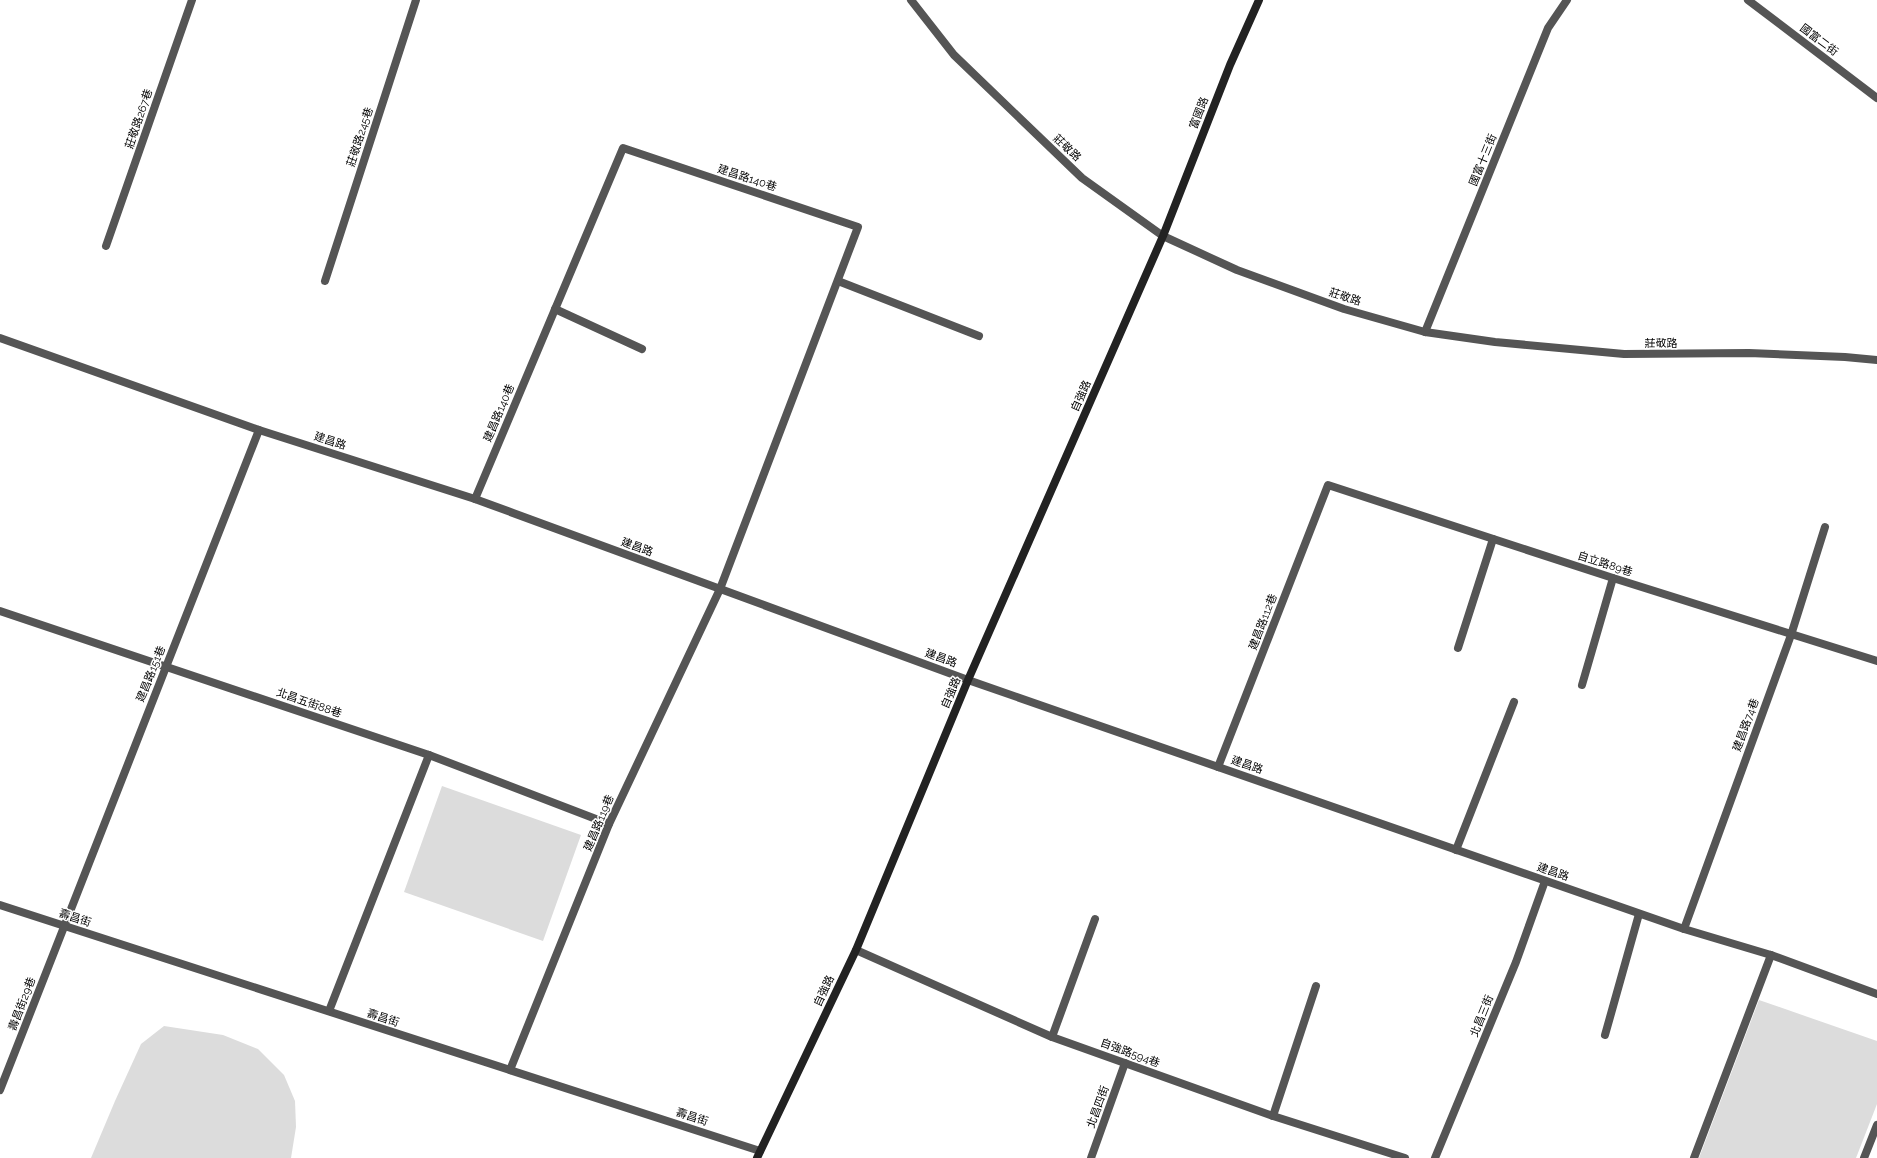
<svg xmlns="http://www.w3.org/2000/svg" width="1877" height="1158" viewBox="0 0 1877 1158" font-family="Raleway,'Noto Sans TC',sans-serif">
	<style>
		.green { fill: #dcdcdc }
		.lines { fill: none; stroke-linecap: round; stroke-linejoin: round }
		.lane { stroke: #555; stroke-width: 8 }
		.street { stroke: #555; stroke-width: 8 }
		.secondary { stroke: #222; stroke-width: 8 }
		.labels { text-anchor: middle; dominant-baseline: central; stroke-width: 3; stroke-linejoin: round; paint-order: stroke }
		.street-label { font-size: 11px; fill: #000; stroke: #fff }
	</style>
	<rect width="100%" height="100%" fill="#fff"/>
	<g class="green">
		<polygon points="442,786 581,835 543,941 404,892"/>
		<polygon points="1759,1000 1877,1041 1877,1104 1856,1158 1699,1158"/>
		<polygon points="164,1026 223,1035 258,1049 284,1075 295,1101 296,1127 291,1158 91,1158 115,1101 141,1044"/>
	</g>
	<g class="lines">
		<g class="lane">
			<polyline points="838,281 979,336"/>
			<polyline points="555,309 642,349"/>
			<polyline points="1458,648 1493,539"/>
			<polyline points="1582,685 1613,578"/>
			<polyline points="1456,850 1514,702"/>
			<polyline points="1605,1035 1639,914"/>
			<polyline points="1052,1037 1095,919"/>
			<polyline points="1273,1116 1316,986"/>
			<polyline points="1694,1158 1771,955"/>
		</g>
		<g class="street">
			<polyline points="911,0 954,55 1082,178 1163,236 1237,270 1344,309 1425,332 1495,342 1624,354 1749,353 1845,357 1877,360"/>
			<polyline points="1748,0 1877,98"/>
			<polyline points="106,246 192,0"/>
			<polyline points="325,281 416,0"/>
			<polyline points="1425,332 1548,28 1567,0"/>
			<polyline points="0,338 259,430 475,499 968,680 1684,929 1771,955 1877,994"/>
			<polyline points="475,499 623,148 858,227 720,589 609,824 510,1070"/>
			<polyline points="0,611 429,755 609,824"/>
			<polyline points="1218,767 1328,485 1613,578 1877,661"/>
			<polyline points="0,905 760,1151"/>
			<polyline points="1684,929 1791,635 1825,527"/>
			<polyline points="856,950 1052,1037 1273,1116 1405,1158"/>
			<polyline points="329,1011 429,755"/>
			<polyline points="0,1090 259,430"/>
			<polyline points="1091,1158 1125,1063"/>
			<polyline points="1435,1158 1516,962 1545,881"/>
			<polyline points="1864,1158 1877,1125"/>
		</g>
		<polyline class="secondary" points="757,1158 856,950 968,680 1163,236 1230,65 1259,0"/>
	</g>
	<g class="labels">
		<g class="street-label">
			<text transform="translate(1819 40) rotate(37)">國富二街</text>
			<text transform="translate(1199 113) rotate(-69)">富國路</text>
			<text transform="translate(139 119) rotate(-71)">莊敬路267巷</text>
			<text transform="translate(360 137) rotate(-72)">莊敬路245巷</text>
			<text transform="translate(1067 148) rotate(43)">莊敬路</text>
			<text transform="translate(1483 160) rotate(-68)">國富十三街</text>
			<text transform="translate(747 178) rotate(18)">建昌路140巷</text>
			<text transform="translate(1345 297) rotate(18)">莊敬路</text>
			<text x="1661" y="343">莊敬路</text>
			<text transform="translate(1081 396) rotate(-66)">自強路</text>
			<text transform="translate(499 413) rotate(-67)">建昌路140巷</text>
			<text transform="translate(330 441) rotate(18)">建昌路</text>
			<text transform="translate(637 547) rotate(20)">建昌路</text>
			<text transform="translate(1605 564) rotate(18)">自立路89巷</text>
			<text transform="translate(1263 622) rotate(-69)">建昌路112巷</text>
			<text transform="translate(941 658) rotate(20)">建昌路</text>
			<text transform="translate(151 674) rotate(-68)">建昌路151巷</text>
			<text transform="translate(951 693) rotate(-67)">自強路</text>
			<text transform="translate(309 703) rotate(19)">北昌五街88巷</text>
			<text transform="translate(1746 725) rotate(-70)">建昌路74巷</text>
			<text transform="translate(1247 765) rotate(19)">建昌路</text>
			<text transform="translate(599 823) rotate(-67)">建昌路119巷</text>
			<text transform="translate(1553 872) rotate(19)">建昌路</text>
			<text transform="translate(75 918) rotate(18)">壽昌街</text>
			<text transform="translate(824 991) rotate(-65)">自強路</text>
			<text transform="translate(22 1004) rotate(-69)">壽昌街29巷</text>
			<text transform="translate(1482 1016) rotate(-68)">北昌三街</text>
			<text transform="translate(383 1018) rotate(18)">壽昌街</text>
			<text transform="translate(1130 1053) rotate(20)">自強路594巷</text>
			<text transform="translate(1098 1107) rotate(-70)">北昌四街</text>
			<text transform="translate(692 1117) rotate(18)">壽昌街</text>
		</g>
	</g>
</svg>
